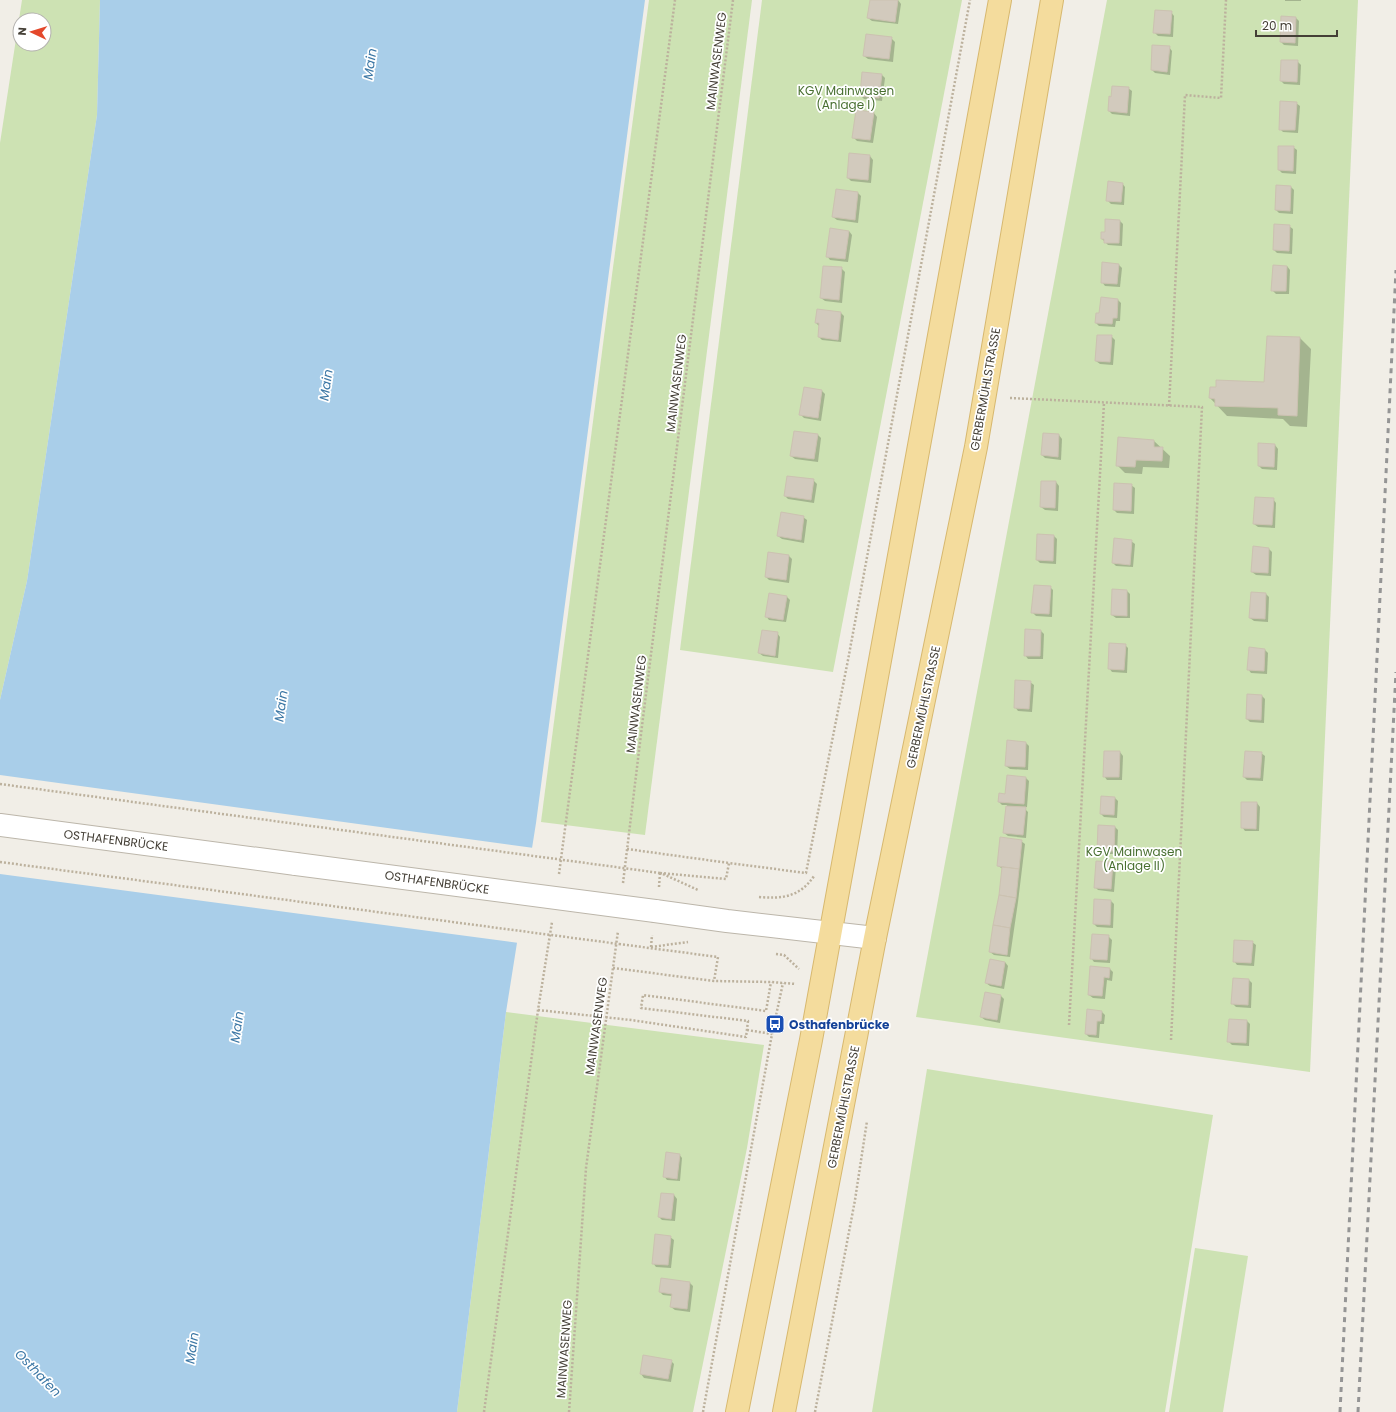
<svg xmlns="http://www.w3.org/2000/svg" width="1396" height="1412" viewBox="0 0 1396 1412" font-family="Poppins,sans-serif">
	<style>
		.green { fill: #cde2b3; fill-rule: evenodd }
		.water { fill: #a9cee9 }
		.pier { fill: #f1eee7 }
		.shadow { fill: #0003 }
		.building { fill: #d2cabd; stroke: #ccc2b1 }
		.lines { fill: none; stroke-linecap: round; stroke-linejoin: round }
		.tertiary-casing { stroke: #bcb6aa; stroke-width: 24 }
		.primary-casing { stroke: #d7b86f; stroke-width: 24 }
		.path { stroke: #bcb19d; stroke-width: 2.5; stroke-dasharray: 2 2; stroke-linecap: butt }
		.tertiary { stroke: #fff; stroke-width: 22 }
		.primary { stroke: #f4dc9d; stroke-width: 22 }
		.rail { stroke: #959595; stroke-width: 3; stroke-dasharray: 5 5; stroke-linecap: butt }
		.tertiary-bridge-casing { stroke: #bcb6aa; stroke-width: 24; stroke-linecap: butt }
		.path-bridge { stroke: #bcb19d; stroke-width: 2.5; stroke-dasharray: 2 2; stroke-linecap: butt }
		.tertiary-bridge { stroke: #fff; stroke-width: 22 }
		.labels { text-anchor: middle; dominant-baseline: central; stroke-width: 3.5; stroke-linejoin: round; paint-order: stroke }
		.street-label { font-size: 12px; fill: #443f36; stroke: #fff }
		.park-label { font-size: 12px; fill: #486f30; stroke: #fff }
		.transit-label { font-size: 12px; font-weight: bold; fill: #164399; stroke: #fff; text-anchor: start }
		.water-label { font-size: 13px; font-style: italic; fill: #3b77a5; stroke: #fff }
	</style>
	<rect width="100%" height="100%" fill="#f1eee7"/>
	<g class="green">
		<path d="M22,0H100L97,115L27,581L0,700V143ZM20,20H44V44H20Z"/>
		<polygon points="649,0 752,0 645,835 541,822 612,275"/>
		<polygon points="762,0 962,0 833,672 680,650"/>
		<polygon points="1107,0 1358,0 1310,1072 916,1017"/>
		<polygon points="506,1012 764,1045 747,1148 693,1412 457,1412"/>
		<polygon points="927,1069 1213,1115 1165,1412 872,1412"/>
		<polygon points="1195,1248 1248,1256 1223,1412 1169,1412"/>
	</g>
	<polygon class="water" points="100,0 645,0 536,823 506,1012 457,1412 0,1412 0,700 27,581 97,115"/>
	<polygon class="pier" points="0,775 534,848 519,943 0,874"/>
	<g class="shadow">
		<polygon points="871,0 898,0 901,4 898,24 872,21 868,18"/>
		<rect x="1285" y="0" width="16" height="1"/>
		<polygon points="1171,12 1174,16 1173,37 1158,36 1154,32"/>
		<polygon points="1296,18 1299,21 1298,46 1284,45 1281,42"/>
		<polygon points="891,38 895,42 893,62 868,59 864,56"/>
		<polygon points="1169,47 1172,51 1170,75 1155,73 1152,70"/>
		<polygon points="1297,61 1301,65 1300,85 1284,84 1281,81"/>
		<polygon points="882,75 885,78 882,101 864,99 861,96"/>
		<polygon points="1128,88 1132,91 1130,116 1112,114 1109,111 1112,98"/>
		<polygon points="1296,103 1300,106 1298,133 1283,132 1280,129"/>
		<polygon points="874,113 877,117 873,143 857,141 853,137"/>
		<polygon points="1293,147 1297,150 1296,174 1282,173 1279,170"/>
		<polygon points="870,156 873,160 871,183 851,181 848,178"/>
		<polygon points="1122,183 1125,187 1124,205 1111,204 1107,200"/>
		<polygon points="1291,187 1294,190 1293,214 1279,213 1276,210"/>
		<polygon points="858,193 861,196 858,223 837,220 833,217"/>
		<polygon points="1120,221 1123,224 1122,246 1108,245 1102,239 1106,233"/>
		<polygon points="1289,226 1293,229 1292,254 1277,253 1274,250"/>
		<polygon points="849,231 852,235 848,262 830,260 827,256"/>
		<polygon points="1119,265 1122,268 1120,287 1105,286 1102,282"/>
		<polygon points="1287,266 1290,270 1289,294 1276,294 1272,290"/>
		<polygon points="841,268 845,272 842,303 825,301 821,298"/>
		<polygon points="1101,298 1118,300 1121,303 1120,321 1116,321 1115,327 1099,326 1096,323 1100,314"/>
		<polygon points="841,313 844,316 841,342 822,340 819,337 819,326 816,323"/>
		<polygon points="1111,336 1115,340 1113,365 1100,364 1096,361"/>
		<polygon points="1300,338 1311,349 1307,427 1290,426 1283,419 1227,416 1210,398 1265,383"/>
		<polygon points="822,391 825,394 821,421 804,418 801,415"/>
		<polygon points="818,435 821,438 818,462 795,459 791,456"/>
		<polygon points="1059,435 1062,439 1061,460 1045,458 1042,455"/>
		<polygon points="1154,441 1170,456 1169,468 1143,467 1142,474 1125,473 1117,465"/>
		<polygon points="1259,444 1275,445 1278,449 1277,470 1262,469 1259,466"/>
		<polygon points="813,480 817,484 814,503 788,499 785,496"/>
		<polygon points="1042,482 1056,482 1059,486 1058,511 1045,510 1041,507"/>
		<polygon points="1115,484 1131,485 1135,488 1134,514 1117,513 1114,510"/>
		<polygon points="1273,499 1276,503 1275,528 1258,527 1254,524"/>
		<polygon points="803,517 807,520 804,543 782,539 778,536"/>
		<polygon points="1054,536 1057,539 1056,564 1040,563 1037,560"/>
		<polygon points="1131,541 1135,544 1133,567 1116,566 1113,563"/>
		<polygon points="1254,548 1269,549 1272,552 1271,576 1256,575 1252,572"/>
		<polygon points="789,556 792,559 789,583 769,580 766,577"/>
		<polygon points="1050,587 1053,590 1052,617 1036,616 1032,612"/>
		<polygon points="1113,591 1127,591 1130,594 1130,618 1116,618 1112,615"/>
		<polygon points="1266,594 1269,597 1268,622 1254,621 1250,618"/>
		<polygon points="787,597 790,600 786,622 769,620 766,616"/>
		<polygon points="1041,631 1044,634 1043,659 1028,659 1025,655"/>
		<polygon points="777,633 780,637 778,658 763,656 759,653"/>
		<polygon points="1125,645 1128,648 1127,673 1112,672 1109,668"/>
		<polygon points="1265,650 1268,653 1267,674 1251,673 1248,669"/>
		<polygon points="1030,682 1034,685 1032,712 1018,711 1015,707"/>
		<polygon points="1262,696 1265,699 1264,723 1250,722 1247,719"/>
		<polygon points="1026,743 1029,746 1028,770 1010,769 1006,766"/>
		<polygon points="1120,752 1123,756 1122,780 1107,780 1104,776"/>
		<polygon points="1261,753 1265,756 1263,781 1247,780 1244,777"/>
		<polygon points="1026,778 1029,781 1027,807 1023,807 1028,812 1026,838 1008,836 1004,833 1007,805 1002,805 999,802"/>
		<polygon points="1115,798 1118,801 1117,818 1104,817 1101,814"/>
		<polygon points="1257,803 1260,807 1259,831 1245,831 1242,827"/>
		<polygon points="1115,827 1118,830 1117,854 1102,854 1098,850"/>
		<polygon points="1021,841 1025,844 1018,902 1010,957 994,955 990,952 1000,895 1003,869 998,866"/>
		<polygon points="1097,862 1113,863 1116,867 1114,892 1098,890 1095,887"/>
		<polygon points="1111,901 1114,904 1113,928 1097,927 1094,924"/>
		<polygon points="1108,936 1112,940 1110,963 1094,962 1091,958"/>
		<polygon points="1252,942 1256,945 1254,966 1237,965 1234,961"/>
		<polygon points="1005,962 1008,966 1004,989 990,986 986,983"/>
		<polygon points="1110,969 1113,972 1112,981 1107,980 1105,999 1093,998 1089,995"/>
		<polygon points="1249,980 1252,983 1251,1008 1236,1007 1232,1003"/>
		<polygon points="1001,996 1004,999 1000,1023 985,1020 981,1017"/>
		<polygon points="1102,1012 1105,1015 1104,1024 1100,1024 1099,1038 1089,1037 1086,1034"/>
		<polygon points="1247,1021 1250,1024 1249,1046 1232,1045 1228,1041"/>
		<polygon points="679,1154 682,1158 680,1181 667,1180 664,1176"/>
		<polygon points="662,1194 674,1195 677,1199 675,1221 662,1220 659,1217"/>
		<polygon points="670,1237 674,1240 671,1268 656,1267 653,1263"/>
		<polygon points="690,1283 693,1286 690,1312 675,1310 671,1307 672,1296 663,1295 660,1292"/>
		<polygon points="644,1356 671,1361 674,1364 671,1382 644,1378 641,1374"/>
	</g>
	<g class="building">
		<polygon points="870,0 898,0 895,22 867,18"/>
		<polygon points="1155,10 1172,11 1170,34 1153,33"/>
		<polygon points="1281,16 1296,17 1295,43 1280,42"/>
		<polygon points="866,34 892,37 889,59 863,56"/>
		<polygon points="1152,45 1170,46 1167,72 1151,70"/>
		<polygon points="1281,60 1298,60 1297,82 1280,81"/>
		<polygon points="862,72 882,74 879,98 860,96"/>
		<polygon points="1112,86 1129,87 1127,113 1108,111 1109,96 1111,97"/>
		<polygon points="1280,101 1297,102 1295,130 1279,130"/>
		<polygon points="856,110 874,112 870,140 852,138"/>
		<polygon points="1278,146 1294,146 1293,171 1278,170"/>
		<polygon points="849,153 870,155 868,180 847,178"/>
		<polygon points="1108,181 1123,183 1121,202 1106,201"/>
		<polygon points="1276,185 1291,186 1290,211 1275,210"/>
		<polygon points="836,189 858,192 855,220 832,217"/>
		<polygon points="1105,219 1120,220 1119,243 1104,243 1104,239 1101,239 1101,232 1105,232"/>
		<polygon points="1274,224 1290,225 1289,251 1273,250"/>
		<polygon points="830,228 849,231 845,259 826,257"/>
		<polygon points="1102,262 1119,264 1117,284 1101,283"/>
		<polygon points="1273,265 1287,266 1286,291 1271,291"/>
		<polygon points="823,266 842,267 839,300 820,298"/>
		<polygon points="1101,297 1118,299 1117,318 1113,318 1112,324 1095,323 1096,313 1099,313"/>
		<polygon points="817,309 841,312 838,340 818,337 819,323 815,323"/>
		<polygon points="1097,335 1112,335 1110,362 1095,361"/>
		<polygon points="1267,336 1300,337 1297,416 1278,415 1278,408 1215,406 1215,399 1209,398 1210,387 1216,387 1216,380 1264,382"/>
		<polygon points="804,387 822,390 818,418 799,415"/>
		<polygon points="794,431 818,434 814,459 790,456"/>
		<polygon points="1043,433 1059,434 1058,457 1041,455"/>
		<polygon points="1118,437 1154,440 1154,447 1163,447 1162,461 1136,460 1135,467 1116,466"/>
		<polygon points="1258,443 1275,444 1274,467 1258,466"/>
		<polygon points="787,476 814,479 811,500 784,496"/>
		<polygon points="1041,481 1056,481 1055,508 1040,507"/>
		<polygon points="1114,483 1132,484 1131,511 1113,510"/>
		<polygon points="1255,497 1274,498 1272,525 1253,524"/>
		<polygon points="781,512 804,516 801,540 777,536"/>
		<polygon points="1037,534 1054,535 1053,561 1036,560"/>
		<polygon points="1114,538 1132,540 1130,565 1112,563"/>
		<polygon points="1253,546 1269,548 1268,573 1251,572"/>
		<polygon points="768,552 789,555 786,580 765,577"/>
		<polygon points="1034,585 1051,586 1049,614 1031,613"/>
		<polygon points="1112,589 1127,590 1127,616 1111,615"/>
		<polygon points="1251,592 1266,593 1265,619 1249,618"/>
		<polygon points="769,593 787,596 783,620 765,617"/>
		<polygon points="1025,629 1041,630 1040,656 1024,656"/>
		<polygon points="762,630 778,632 775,656 758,653"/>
		<polygon points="1109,643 1126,644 1124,670 1108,669"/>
		<polygon points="1249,647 1265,649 1264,671 1247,670"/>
		<polygon points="1015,680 1031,681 1029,709 1014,708"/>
		<polygon points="1247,694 1262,695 1261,720 1246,719"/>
		<polygon points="1007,740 1026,742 1025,767 1005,766"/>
		<polygon points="1104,751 1120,751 1119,777 1103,777"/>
		<polygon points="1245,751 1262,752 1260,778 1243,777"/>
		<polygon points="1007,775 1026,777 1024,804 998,802 999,793 1005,794"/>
		<polygon points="1101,796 1115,797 1114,815 1100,814"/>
		<polygon points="1241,802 1257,802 1256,829 1241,828"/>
		<polygon points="1006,806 1026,807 1023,835 1003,833"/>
		<polygon points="1098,825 1115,826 1114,851 1097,851"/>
		<polygon points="1000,837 1022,840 1019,869 997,866"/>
		<polygon points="1096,861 1113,862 1111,889 1094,888"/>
		<polygon points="1002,867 1019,869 1016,898 999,895"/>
		<polygon points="999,895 1016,898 1010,928 993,925"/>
		<polygon points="1094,899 1111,900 1110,925 1093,924"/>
		<polygon points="993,925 1010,928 1007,955 989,952"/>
		<polygon points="1092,934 1109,935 1107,960 1090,959"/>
		<polygon points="1234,940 1253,941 1251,963 1233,962"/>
		<polygon points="990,959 1005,962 1001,986 985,983"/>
		<polygon points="1090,966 1110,968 1109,978 1104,977 1102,996 1088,995"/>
		<polygon points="1233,978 1249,979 1248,1005 1231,1004"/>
		<polygon points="985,992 1001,995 997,1020 980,1017"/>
		<polygon points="1087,1009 1102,1011 1101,1021 1097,1021 1096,1035 1085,1034"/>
		<polygon points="1229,1019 1247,1020 1246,1043 1227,1042"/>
		<polygon points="666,1152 680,1154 677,1179 663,1177"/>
		<polygon points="661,1193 674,1194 671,1219 658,1217"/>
		<polygon points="655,1234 671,1236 668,1265 652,1264"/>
		<polygon points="661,1278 690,1282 687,1309 670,1307 672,1294 659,1292"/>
		<polygon points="643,1355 672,1360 668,1379 640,1374"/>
	</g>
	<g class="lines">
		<g class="tertiary-casing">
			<g id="tertiary">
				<polyline points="0,825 296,864"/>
				<polyline points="655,911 727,921 875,938"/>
			</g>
		</g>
		<g class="primary-casing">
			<g id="primary">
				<polyline points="737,1412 811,1040 1000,0"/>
				<polyline points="784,1412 875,938 976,447 1052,0"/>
			</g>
		</g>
		<g class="path">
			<polyline points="1010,398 1202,407 1171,1040"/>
			<polyline points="1169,406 1185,95 1221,98 1226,0"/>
			<polyline points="627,849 729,863"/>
			<polyline points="660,873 726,879 729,863 806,873 848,660 970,0"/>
			<polyline points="559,874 675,0"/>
			<polyline points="663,874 698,890"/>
			<polyline points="623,883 642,726 733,0"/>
			<polyline points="659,887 660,873"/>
			<path d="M759,897C782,899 800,897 814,876"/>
			<polyline points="619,944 718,957 714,981"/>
			<polyline points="651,947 688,942"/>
			<polyline points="651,947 652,935"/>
			<polyline points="776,954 784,955 799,969"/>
			<polyline points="613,968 714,981 771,982 796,984"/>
			<polyline points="538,1010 631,1020 746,1037 748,1021 641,1008 643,995 766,1011 771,982"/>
			<polyline points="1069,1025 1104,403"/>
			<polyline points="747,1030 772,1034"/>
			<polyline points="484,1412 538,1010 552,922"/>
			<polyline points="569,1412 586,1168 618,931"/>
			<polyline points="703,1412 772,1034 783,983"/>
			<polyline points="815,1412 855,1200 867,1121"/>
		</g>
		<use href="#tertiary" class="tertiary"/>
		<use href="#primary" class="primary"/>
		<g class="rail">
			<polyline points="1340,1412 1396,270"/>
			<polyline points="1358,1412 1396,672"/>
		</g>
		<g class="tertiary-bridge-casing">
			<polyline id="tertiary-bridge" points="296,864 655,911"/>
		</g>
		<g class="path-bridge">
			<polyline points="0,784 660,873"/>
			<polyline points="0,862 619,944"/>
		</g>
		<use href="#tertiary-bridge" class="tertiary-bridge"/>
	</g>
	<defs>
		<g id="bus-square" transform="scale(1)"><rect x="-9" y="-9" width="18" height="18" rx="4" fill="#1a4fb4" stroke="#fff"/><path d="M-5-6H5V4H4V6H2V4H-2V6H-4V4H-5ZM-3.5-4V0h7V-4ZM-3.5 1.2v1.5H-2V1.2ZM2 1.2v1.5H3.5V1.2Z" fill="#fff"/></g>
	</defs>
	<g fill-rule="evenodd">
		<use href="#bus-square" x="775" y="1024"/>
	</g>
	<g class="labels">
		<g class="street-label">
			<text transform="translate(716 61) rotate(-83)">MAINWASENWEG</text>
			<text transform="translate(676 383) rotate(-83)">MAINWASENWEG</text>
			<text transform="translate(985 389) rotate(-80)">GERBERMÜHLSTRASSE</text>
			<text transform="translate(636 704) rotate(-83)">MAINWASENWEG</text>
			<text transform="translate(923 707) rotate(-78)">GERBERMÜHLSTRASSE</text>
			<text transform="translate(116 840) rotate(7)">OSTHAFENBRÜCKE</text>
			<text transform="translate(437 882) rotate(8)">OSTHAFENBRÜCKE</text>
			<text transform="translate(596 1026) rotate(-82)">MAINWASENWEG</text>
			<text transform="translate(843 1107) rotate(-79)">GERBERMÜHLSTRASSE</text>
			<text transform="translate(564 1349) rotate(-86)">MAINWASENWEG</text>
		</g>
		<g class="park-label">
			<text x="846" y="90">KGV Mainwasen<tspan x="846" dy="14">(Anlage I)</tspan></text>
			<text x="1134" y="851">KGV Mainwasen<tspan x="1134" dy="14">(Anlage II)</tspan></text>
		</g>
		<g class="transit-label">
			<text x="789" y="1024">Osthafenbrücke</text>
		</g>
		<g class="water-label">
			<text transform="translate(370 64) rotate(-82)">Main</text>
			<text transform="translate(326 385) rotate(-82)">Main</text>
			<text transform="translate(281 706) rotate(-82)">Main</text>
			<text transform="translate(237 1027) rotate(-82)">Main</text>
			<text transform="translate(192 1348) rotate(-82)">Main</text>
			<text transform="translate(38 1373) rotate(46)">Osthafen</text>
		</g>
	</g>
	<g transform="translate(32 32) rotate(274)"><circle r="19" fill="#ffffff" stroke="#b4b2af"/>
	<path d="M0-3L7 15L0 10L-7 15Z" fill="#e4482b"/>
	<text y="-6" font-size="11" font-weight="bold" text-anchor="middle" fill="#443f36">N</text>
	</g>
	<path d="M1256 30v6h81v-6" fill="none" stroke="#443f36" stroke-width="2"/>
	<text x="1262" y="30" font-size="12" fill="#443f36" stroke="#ffffff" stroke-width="3" paint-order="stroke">20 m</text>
</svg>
